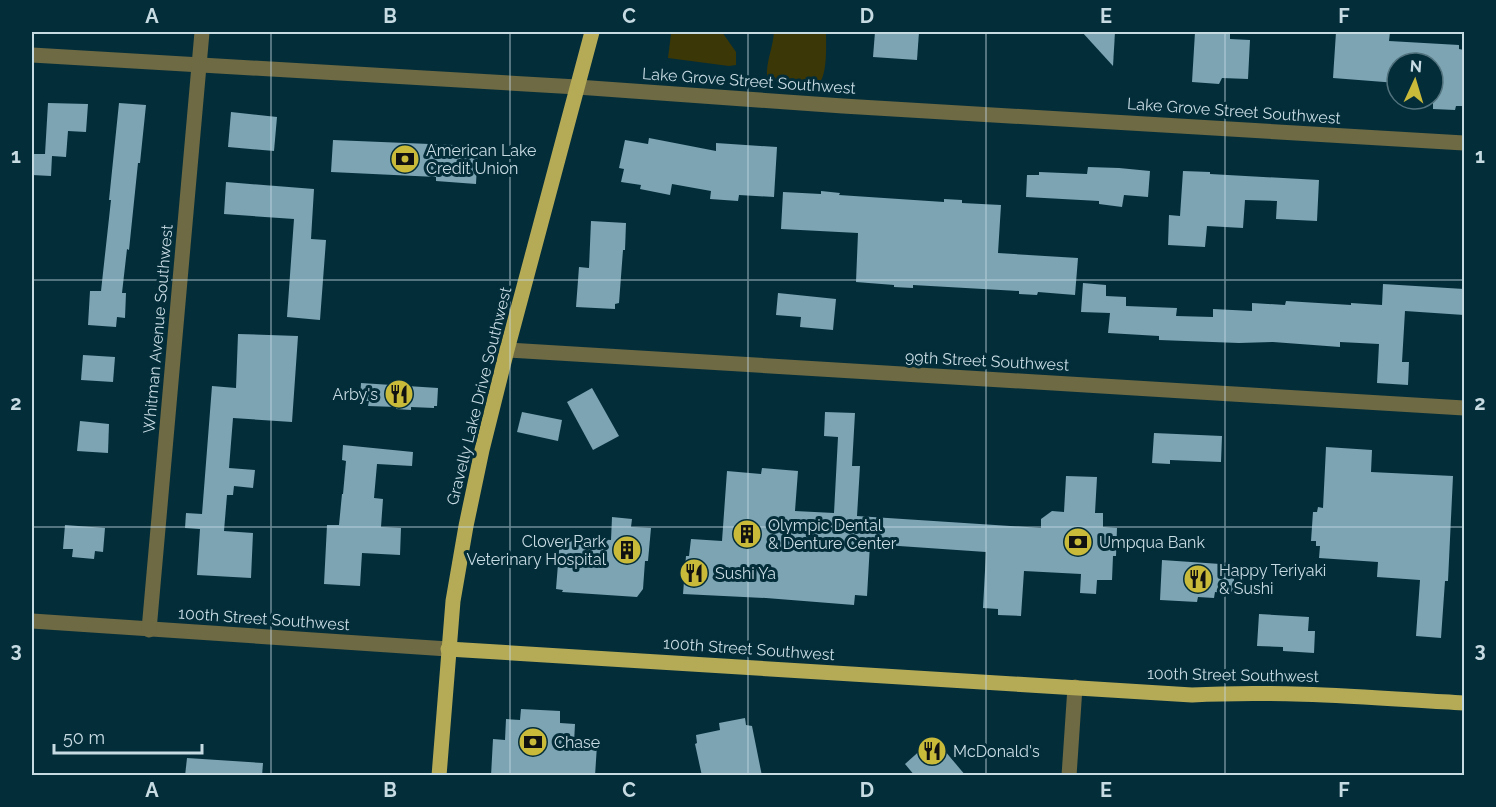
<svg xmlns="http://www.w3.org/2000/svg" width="1496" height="807" viewBox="0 0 1496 807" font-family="Raleway,sans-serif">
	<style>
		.green { fill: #3c3706 }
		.building { fill: #7ca4b3 }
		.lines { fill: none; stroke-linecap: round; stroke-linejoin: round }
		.minor { stroke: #6e6a43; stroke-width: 15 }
		.major { stroke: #b5ab57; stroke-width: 15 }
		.grid { fill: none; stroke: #c7dbe3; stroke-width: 1.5; stroke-opacity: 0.55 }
		.labels { text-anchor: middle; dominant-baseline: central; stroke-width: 6; stroke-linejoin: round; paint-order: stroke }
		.street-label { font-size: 16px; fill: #c7dbe3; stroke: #042d3a }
		.poi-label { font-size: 16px; fill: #c7dbe3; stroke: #042d3a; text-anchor: start }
		.neatline { fill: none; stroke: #c7dbe3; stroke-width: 2 }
		.grid-label { font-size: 20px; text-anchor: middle; font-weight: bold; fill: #c7dbe3 }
	</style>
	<rect width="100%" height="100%" fill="#042d3a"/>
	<g class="green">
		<polygon points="667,32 722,32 736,52 736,65 729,66 668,58 671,34"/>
		<path d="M774,32H826C826,46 828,77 817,86L773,80L767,77C766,61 773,48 774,32Z"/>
	</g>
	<g class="building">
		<polygon points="875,32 919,32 917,60 873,57"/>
		<polygon points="1082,32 1115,32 1113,66"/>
		<polygon points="1195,32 1230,32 1230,39 1250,40 1248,79 1222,78 1219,84 1192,82"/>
		<polygon points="1336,32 1390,32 1389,41 1459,45 1459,49 1464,50 1464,106 1456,106 1455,110 1433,109 1433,63 1397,63 1397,83 1333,78"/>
		<polygon points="48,103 88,104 86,132 68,131 66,157 52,156 51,176 32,175 32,154 45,154"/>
		<polygon points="119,103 146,105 140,163 138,163 129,250 127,249 122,293 126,293 125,318 117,317 116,327 88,325 90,291 101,291 111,200 109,200"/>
		<polygon points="231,112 277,117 274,151 228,147"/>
		<polygon points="649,138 716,151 716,143 777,147 774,197 739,195 738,201 710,199 711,191 672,184 670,195 640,189 641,185 621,182 624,169 619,168 625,140 648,144"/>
		<polygon points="333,140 478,146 476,184 436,181 436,177 331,172"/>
		<polygon points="1088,167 1119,168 1150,171 1148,197 1124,195 1122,207 1099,204 1099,201 1026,197 1027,175 1039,175 1039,172 1087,174"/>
		<polygon points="1183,171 1210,172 1210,174 1319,180 1317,221 1276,219 1277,201 1245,200 1243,228 1207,226 1205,247 1168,245 1169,215 1180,216"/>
		<polygon points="226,182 314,189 311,239 326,240 320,320 287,317 294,219 224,214"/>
		<polygon points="821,191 840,193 839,195 944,202 944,199 962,200 962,203 1001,205 998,253 1078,258 1075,295 1038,292 1037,295 1019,294 1019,291 913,285 913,288 894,287 894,285 856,282 858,233 781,229 783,192 821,194"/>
		<polygon points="591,221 626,223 625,250 623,250 619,303 615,304 615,309 576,307 579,267 589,268"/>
		<polygon points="1083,283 1106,285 1106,296 1126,297 1126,306 1177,308 1176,316 1213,317 1213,309 1252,311 1252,303 1285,305 1286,301 1351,305 1351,303 1382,305 1383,284 1464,289 1464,315 1405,311 1402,362 1409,362 1408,385 1377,383 1379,344 1340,342 1340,347 1273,342 1239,343 1159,340 1159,336 1108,333 1110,313 1081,312"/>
		<polygon points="778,293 836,299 833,330 800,327 801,317 776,315"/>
		<polygon points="238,334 298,336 292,422 233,418 229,468 255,470 253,488 234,486 233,495 227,495 224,531 253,533 251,578 197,575 200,529 185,528 186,513 202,514 212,386 236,388"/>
		<polygon points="83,355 115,357 113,382 81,380"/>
		<polygon points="361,383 438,388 437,406 434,406 434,408 411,407 411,410 396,409 396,407 368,406 369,401 360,401"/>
		<polygon points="592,388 619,436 593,450 567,402"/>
		<polygon points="522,412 562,420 558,441 517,432"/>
		<polygon points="825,412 855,413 852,466 860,466 857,516 1041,528 1041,519 1052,511 1064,512 1066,476 1097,477 1095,513 1103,513 1103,527 1117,528 1116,556 1113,556 1112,580 1097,580 1096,594 1080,593 1081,574 1024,571 1021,616 998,615 998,609 983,608 986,552 870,544 867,596 855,595 854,605 766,598 683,594 686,556 689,556 691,539 722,541 727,471 761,474 762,468 798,471 795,511 834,513 838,437 824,436"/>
		<polygon points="80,421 109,424 108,453 77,451"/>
		<polygon points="1154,433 1222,436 1221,462 1170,460 1170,464 1152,463"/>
		<polygon points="343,445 413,452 412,466 377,464 374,498 383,499 381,527 401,528 400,555 362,553 360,586 324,584 327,525 339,525 342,494 343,494 346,461 342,460"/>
		<polygon points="1326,447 1372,450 1371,472 1453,476 1448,581 1445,581 1441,638 1416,636 1420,580 1377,577 1378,562 1319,558 1320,546 1316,546 1316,541 1311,541 1313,512 1317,512 1318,507 1323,508"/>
		<polygon points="612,517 632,519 631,527 651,528 648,561 645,561 643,589 637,597 562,592 563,590 556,589 560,539 566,540 566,537 611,540"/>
		<polygon points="65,525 105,528 103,552 95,551 94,559 72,557 73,549 63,549"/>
		<polygon points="1162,560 1235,565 1233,594 1215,592 1214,598 1198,597 1197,602 1160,600"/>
		<polygon points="1259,614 1309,617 1308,631 1315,631 1314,653 1283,651 1283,647 1257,646"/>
		<polygon points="521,709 560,711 560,723 575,724 574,743 597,745 595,776 491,776 493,739 505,740 506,719 520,720"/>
		<polygon points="745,718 746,725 752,726 762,776 702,776 695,744 697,743 696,735 720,730 719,723"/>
		<polygon points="934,738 966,776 915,776 905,764"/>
		<polygon points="187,758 263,763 262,776 185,776"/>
	</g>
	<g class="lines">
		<g class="minor">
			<polyline points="32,55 577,87 843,106 1464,143"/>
			<polyline points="507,350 1464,408"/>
			<polyline points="32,621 448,649"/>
			<polyline points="149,630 202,32"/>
			<polyline points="1069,776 1075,687"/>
		</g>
		<g class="major">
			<path d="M448,649L1192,695C1283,690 1374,698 1464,703"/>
			<polyline points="439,776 453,601 466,526 482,450 507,350 592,32"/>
		</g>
	</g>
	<path class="grid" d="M271,32V776M510,32V776M748,32V776M986,32V776M1225,32V776M32,280H1464M32,527H1464"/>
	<defs>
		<g id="bank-disc" transform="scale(1.5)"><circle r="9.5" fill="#caba3a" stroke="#042d3a"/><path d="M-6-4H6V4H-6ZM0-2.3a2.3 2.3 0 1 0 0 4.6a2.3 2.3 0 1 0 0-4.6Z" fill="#111"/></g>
		<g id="restaurant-disc" transform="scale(1.5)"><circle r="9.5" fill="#caba3a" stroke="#042d3a"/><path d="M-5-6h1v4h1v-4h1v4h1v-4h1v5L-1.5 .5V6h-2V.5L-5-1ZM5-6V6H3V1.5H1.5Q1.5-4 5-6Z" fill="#111"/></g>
		<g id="building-disc" transform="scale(1.5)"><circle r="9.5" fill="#caba3a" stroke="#042d3a"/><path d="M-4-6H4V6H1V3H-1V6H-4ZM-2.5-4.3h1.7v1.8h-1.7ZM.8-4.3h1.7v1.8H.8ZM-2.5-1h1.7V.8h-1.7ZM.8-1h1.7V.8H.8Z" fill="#111"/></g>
	</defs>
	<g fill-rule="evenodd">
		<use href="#bank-disc" x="405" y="159"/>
		<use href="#restaurant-disc" x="399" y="394"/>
		<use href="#building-disc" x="747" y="534"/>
		<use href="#bank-disc" x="1078" y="542"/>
		<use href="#building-disc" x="627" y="550"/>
		<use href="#restaurant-disc" x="694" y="573"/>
		<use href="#restaurant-disc" x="1198" y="579"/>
		<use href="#bank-disc" x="533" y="742"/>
		<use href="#restaurant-disc" x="932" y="751"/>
	</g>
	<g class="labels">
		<g class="street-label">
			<text transform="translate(749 81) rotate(4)">Lake Grove Street Southwest</text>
			<text transform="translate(1234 111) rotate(4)">Lake Grove Street Southwest</text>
			<text transform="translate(158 329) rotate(-85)">Whitman Avenue Southwest</text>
			<text transform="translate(987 361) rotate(3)">99th Street Southwest</text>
			<text transform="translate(479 396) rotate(-76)">Gravelly Lake Drive Southwest</text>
			<text transform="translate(264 619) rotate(4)">100th Street Southwest</text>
			<text transform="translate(749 649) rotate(4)">100th Street Southwest</text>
			<text transform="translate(1233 675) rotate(1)">100th Street Southwest</text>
		</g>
		<g class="poi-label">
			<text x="426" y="150">American Lake<tspan x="426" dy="18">Credit Union</tspan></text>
			<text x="378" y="394" text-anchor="end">Arby's</text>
			<text x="768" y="525">Olympic Dental<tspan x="768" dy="18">&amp; Denture Center</tspan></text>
			<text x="606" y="541" text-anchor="end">Clover Park<tspan x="606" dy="18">Veterinary Hospital</tspan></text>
			<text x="1099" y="542">Umpqua Bank</text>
			<text x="1219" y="570">Happy Teriyaki<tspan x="1219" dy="18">&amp; Sushi</tspan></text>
			<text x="715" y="573">Sushi Ya</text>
			<text x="554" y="742">Chase</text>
			<text x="953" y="751">McDonald's</text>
		</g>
	</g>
	<rect width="1496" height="807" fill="none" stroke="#042d3a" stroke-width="66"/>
	<g transform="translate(1415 81) rotate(4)"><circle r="28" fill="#042d3a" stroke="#52737e" stroke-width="1.5"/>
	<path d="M0-4.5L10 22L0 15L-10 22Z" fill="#caba3a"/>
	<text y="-9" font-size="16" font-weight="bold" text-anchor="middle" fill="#c7dbe3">N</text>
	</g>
	<path d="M54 744v9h148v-9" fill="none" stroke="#c7dbe3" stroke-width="3"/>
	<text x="63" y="744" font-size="18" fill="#c7dbe3" stroke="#042d3a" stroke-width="4.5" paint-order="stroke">50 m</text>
	<rect x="33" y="33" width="1430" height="741" class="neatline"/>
	<g class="grid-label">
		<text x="152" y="23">A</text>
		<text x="390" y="23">B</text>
		<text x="629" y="23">C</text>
		<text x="867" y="23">D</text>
		<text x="1106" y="23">E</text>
		<text x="1344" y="23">F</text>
		<text x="16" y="163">1</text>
		<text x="1480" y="163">1</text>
		<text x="16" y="410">2</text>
		<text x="1480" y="410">2</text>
		<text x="16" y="657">3</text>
		<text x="1480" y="657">3</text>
		<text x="152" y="797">A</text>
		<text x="390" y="797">B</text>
		<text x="629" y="797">C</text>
		<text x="867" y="797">D</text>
		<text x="1106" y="797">E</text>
		<text x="1344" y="797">F</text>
	</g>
</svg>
